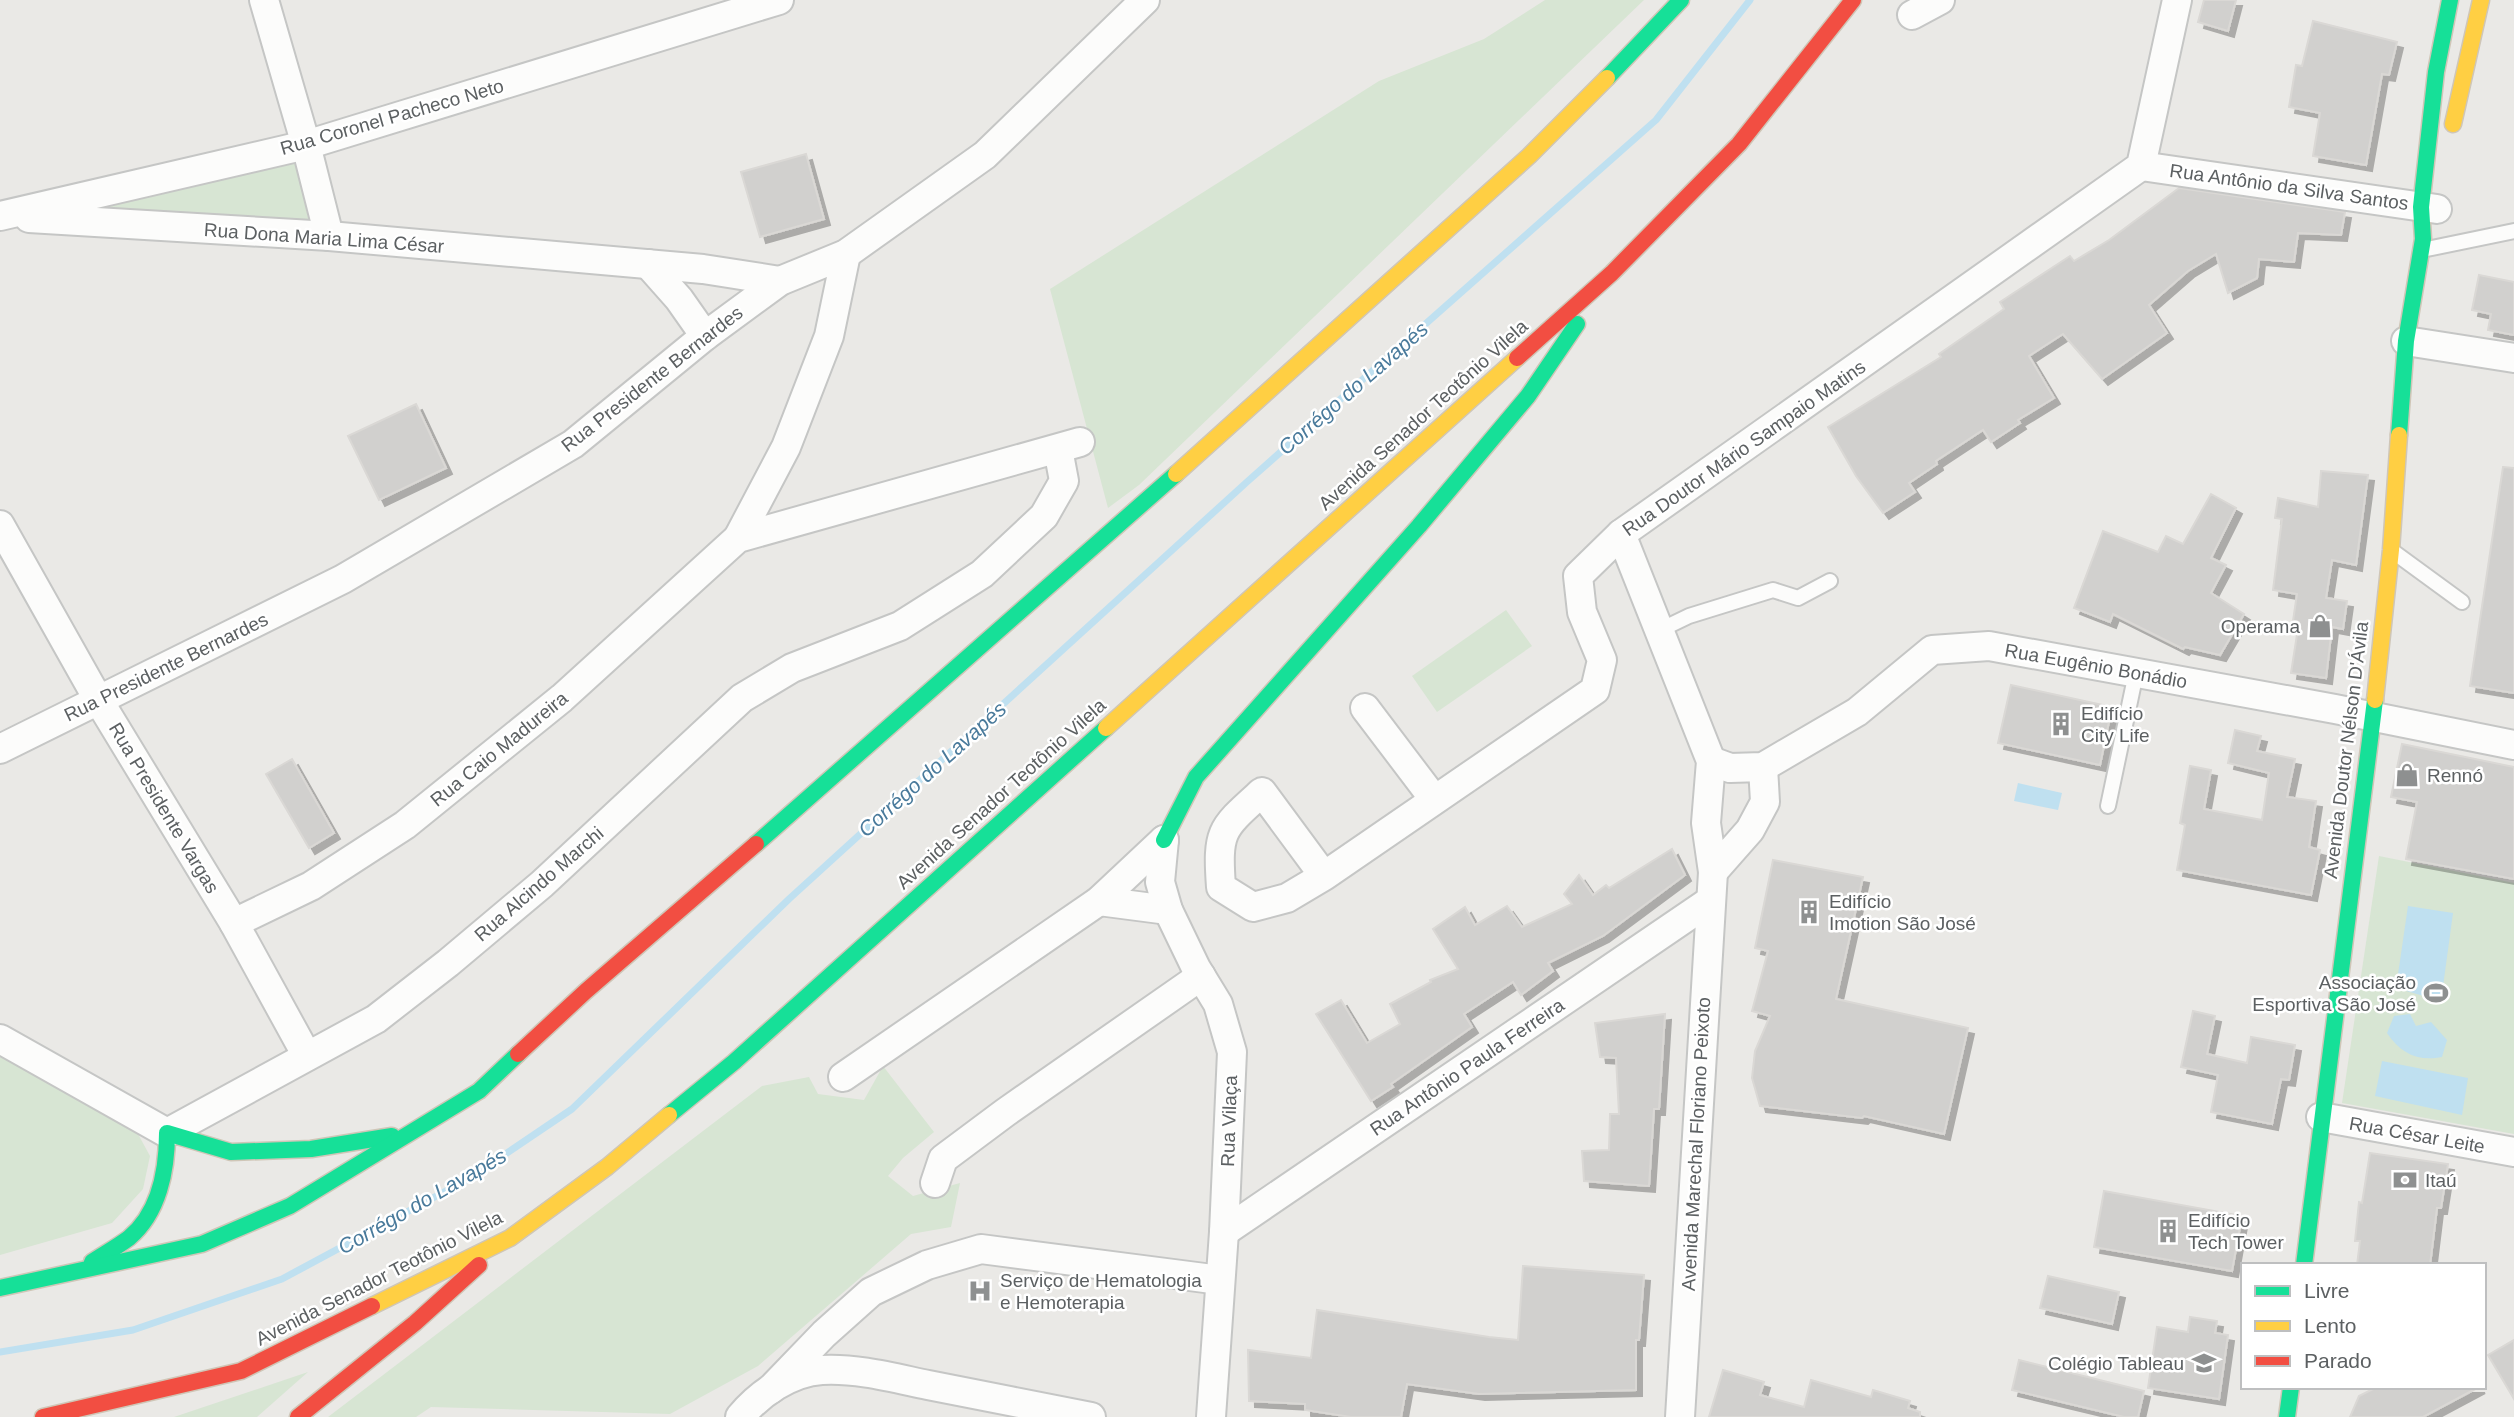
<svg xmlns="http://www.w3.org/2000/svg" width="2514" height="1417" viewBox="0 0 2514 1417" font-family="Arial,sans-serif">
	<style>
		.green { fill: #d7e5d3 }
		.water { fill: #bfe0f0 }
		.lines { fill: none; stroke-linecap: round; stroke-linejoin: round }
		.stream { stroke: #bfe0f0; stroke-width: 7 }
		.building { fill: #d1d0ce; stroke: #dad8d5; stroke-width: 2; filter: url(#shadow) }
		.lane-casing { stroke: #c5c6c5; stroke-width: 18 }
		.street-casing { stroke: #c5c6c5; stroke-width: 32 }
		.fast-casing { stroke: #cfc6b7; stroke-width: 19 }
		.slow-casing { stroke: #cfc6b7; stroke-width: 19 }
		.jam-casing { stroke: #cfc6b7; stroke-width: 19 }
		.lane { stroke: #fcfcfb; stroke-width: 14 }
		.street { stroke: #fcfcfb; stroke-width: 28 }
		.fast { stroke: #16e098; stroke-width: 16 }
		.slow { stroke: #ffcf43; stroke-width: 16 }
		.jam { stroke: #f24e42; stroke-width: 16 }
		.labels { text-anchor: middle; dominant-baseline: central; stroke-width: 5; stroke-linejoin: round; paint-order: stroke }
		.street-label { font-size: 19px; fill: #5c6062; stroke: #fff }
		.poi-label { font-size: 19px; fill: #5c6062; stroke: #fff; text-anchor: start }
		.water-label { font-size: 21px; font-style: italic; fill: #497a9b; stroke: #fff }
	</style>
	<defs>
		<filter id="shadow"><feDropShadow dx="6" dy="6" stdDeviation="0" flood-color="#0004"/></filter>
	</defs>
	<rect width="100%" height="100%" fill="#eae9e6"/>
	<g class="green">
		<polygon points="1545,0 1644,0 1139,485 1108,508 1050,289 1379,81 1484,39"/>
		<polygon points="292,145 309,222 51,211"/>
		<polygon points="1506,610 1532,646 1437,712 1412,676"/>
		<polygon points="2379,856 2514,883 2514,1134 2342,1103"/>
		<polygon points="0,1055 132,1123 150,1156 143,1189 112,1223 0,1255"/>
		<polygon points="883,1066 934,1132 903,1158 888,1176 913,1196 960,1183 951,1227 911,1234 758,1366 670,1414 431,1407 416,1417 328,1417 762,1086 809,1077 818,1094 864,1100"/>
		<polygon points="308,1372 257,1417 174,1417"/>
	</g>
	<g class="water">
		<polygon points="2018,783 2062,793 2058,810 2014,801"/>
		<polygon points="2408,906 2453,913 2441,1001 2396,988"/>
		<path d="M2410,1014L2416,1026L2431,1022L2447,1040L2442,1057C2418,1062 2400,1053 2387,1033L2394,1016Z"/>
		<polygon points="2382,1061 2468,1078 2462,1115 2375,1096"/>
	</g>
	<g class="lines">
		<polyline class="stream" points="0,1352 133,1330 282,1279 470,1178 572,1109 789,899 1248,481 1656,120 1750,0"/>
	</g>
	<g class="building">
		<polygon points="2204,0 2236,0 2228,31 2198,22"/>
		<polygon points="2313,21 2397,42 2389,75 2382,74 2366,165 2313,156 2320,113 2289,107 2296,65 2302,66"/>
		<polygon points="806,154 824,219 760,237 741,172"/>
		<polygon points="2179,188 2345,212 2341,235 2298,233 2294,262 2259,259 2257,278 2228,293 2216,254 2188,271 2149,305 2167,333 2102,379 2063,334 2029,356 2054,398 2018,420 2020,423 1991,442 1983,430 1936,461 1937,464 1909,483 1915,492 1883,513 1856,476 1828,427 1941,357 1939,354 2004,309 2000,302 2070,256 2074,261 2109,240"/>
		<polygon points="2479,275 2514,282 2514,335 2488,330 2491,314 2472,310"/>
		<polygon points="416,404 446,468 379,500 348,436"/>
		<polygon points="2503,467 2514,468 2514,693 2470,686"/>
		<polygon points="2321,471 2368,475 2356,565 2332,560 2326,598 2347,601 2343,629 2332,627 2326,678 2291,673 2299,622 2293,621 2297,594 2273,590 2282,519 2275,518 2278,498 2318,507"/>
		<polygon points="2211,494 2236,508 2211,558 2226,565 2211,593 2244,614 2220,655 2185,647 2183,649 2113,614 2110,622 2074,608 2103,531 2158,552 2166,536 2183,544"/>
		<polygon points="2011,685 2112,707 2100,765 1998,743"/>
		<polygon points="2235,730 2261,736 2257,751 2295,759 2287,797 2316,801 2309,847 2320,850 2311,895 2177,870 2185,825 2180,823 2190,766 2211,770 2204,809 2262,820 2269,773 2228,763"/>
		<polygon points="2402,744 2514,767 2514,879 2406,859 2417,802 2391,797"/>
		<polygon points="292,759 334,833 309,848 266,774"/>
		<polygon points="1672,849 1685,875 1603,936 1548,963 1553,971 1521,995 1513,982 1464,1014 1472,1027 1391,1084 1393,1087 1371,1101 1316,1014 1341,1000 1367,1043 1400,1024 1390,1004 1431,982 1430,980 1458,969 1433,929 1465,907 1475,925 1507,906 1522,927 1572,904 1564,894 1579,875 1593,895 1606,885 1609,888"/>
		<polygon points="1773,860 1863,877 1836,999 1968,1028 1944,1134 1864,1116 1862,1118 1760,1106 1752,1078 1755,1051 1770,1016 1752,1011 1768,951 1755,948"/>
		<polygon points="2193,1011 2215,1016 2207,1054 2247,1063 2251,1037 2295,1045 2289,1080 2281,1079 2272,1124 2211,1112 2218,1075 2181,1067"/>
		<polygon points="1665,1014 1659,1109 1654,1109 1649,1186 1584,1181 1582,1151 1609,1150 1610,1114 1619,1114 1616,1058 1600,1057 1595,1023"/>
		<polygon points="2370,1153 2448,1164 2441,1208 2437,1208 2430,1265 2357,1265 2360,1241 2355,1241 2359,1202 2362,1203"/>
		<polygon points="2104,1191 2242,1216 2232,1271 2094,1247"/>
		<polygon points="1523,1266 1644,1275 1639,1340 1636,1340 1636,1390 1479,1394 1407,1384 1401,1417 1351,1417 1305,1410 1305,1404 1249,1401 1248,1350 1311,1358 1317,1310 1489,1337 1518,1340"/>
		<polygon points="2048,1276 2119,1292 2112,1324 2040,1308"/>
		<polygon points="2190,1317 2217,1321 2215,1333 2228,1335 2219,1399 2148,1388 2157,1327 2188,1332"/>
		<polygon points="2514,1340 2514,1399 2488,1355"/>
		<polygon points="2019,1360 2144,1391 2138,1417 2124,1417 2012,1390"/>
		<polygon points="1723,1370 1764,1382 1760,1395 1804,1407 1811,1380 1871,1397 1873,1390 1910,1401 1908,1408 1920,1412 1920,1417 1709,1417"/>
		<polygon points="2377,1387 2479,1387 2423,1417 2350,1417 2359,1396"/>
	</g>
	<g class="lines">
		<g class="lane-casing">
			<g id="lane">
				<polyline points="2422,250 2514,231"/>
				<polyline points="2395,553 2462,602"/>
				<polyline points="1660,630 1689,616 1773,590 1798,598 1830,581"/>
				<polyline points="2108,806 2136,673"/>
			</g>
		</g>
		<g class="street-casing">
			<g id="street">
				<polyline points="264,0 306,145 329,236"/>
				<polyline points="1912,15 1940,0"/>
				<polyline points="2141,166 2437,209"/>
				<polyline points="0,216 306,145 779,0"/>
				<polyline points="29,218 329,236 703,269 780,281"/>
				<polyline points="648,264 679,299 705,336"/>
				<polyline points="2406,341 2514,358"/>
				<polyline points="0,525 99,701 234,923 307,1056"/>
				<polyline points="1621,534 1711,761 1706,823 1713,872 1750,830 1765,802 1763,767"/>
				<polyline points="738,538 786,447 829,336 846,254"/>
				<polyline points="1365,708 1434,799"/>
				<polyline points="0,749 343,579 573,444 705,336 780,281 846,254 985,155 1145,0"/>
				<polyline points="1711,761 1730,768 1763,767 1857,712 1932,650 1989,646 2335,709 2514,745"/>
				<polyline points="1164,840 1160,882 1168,910 1196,968 1218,1004 1232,1052 1224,1232 1211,1417"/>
				<path d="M1324,876L1262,792C1221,829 1217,830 1221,887L1253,907L1287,898L1324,876L1595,690L1602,660L1582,612L1578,576L1621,534L2141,166L2177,0"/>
				<polyline points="1099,901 1168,910"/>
				<polyline points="234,923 311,886 405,825 562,698 738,538 1080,442"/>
				<polyline points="0,1039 167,1133 376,1019 448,963 542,884 742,698 792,668 900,626 982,574 1044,516 1064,481 1058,449"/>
				<polyline points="843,1077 1099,901 1164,840"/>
				<polyline points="2321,1117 2514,1152"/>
				<polyline points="935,1183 943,1159 1006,1112 1201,976"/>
				<polyline points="1224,1232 1710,901"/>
				<polyline points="771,1389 824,1334 871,1292 927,1265 981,1249 1220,1280"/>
				<path d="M740,1417C759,1394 790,1372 822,1370C857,1368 894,1378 928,1385C982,1396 1037,1406 1091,1417"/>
				<polyline points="1680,1417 1713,872"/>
			</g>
		</g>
		<g class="fast-casing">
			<g id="fast">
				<polyline points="1607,78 1681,0"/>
				<polyline points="2399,435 2406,341 2423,239 2421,207 2436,72 2450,0"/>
				<polyline points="1164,840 1196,777 1419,526 1528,396 1577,324"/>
				<polyline points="756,844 1176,474"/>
				<polyline points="669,1115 734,1062 1106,728"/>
				<path d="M92,1262C104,1254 117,1247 129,1238C159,1213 167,1170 167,1133L231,1152L311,1149L392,1136"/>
				<polyline points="2304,1265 2375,700"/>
				<polyline points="0,1288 202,1244 290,1206 479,1091 518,1054"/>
				<polyline points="2287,1417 2291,1387"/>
			</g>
		</g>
		<g class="slow-casing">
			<g id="slow">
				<polyline points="2453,124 2481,0"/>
				<polyline points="1176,474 1529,156 1607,78"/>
				<polyline points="2375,700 2391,550 2399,435"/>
				<polyline points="1106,728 1517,358"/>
				<polyline points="372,1306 510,1238 607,1167 669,1115"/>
			</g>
		</g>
		<g class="jam-casing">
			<g id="jam">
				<polyline points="1517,358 1612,273 1739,144 1853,0"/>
				<polyline points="518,1054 586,991 756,844"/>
				<polyline points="43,1417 241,1371 372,1306"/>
				<polyline points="298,1417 415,1323 479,1265"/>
			</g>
		</g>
		<use href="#lane" class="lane"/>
		<use href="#street" class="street"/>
		<use href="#fast" class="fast"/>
		<use href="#slow" class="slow"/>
		<use href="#jam" class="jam"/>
	</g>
	<defs>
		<g id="shop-bare" transform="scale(1.89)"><path d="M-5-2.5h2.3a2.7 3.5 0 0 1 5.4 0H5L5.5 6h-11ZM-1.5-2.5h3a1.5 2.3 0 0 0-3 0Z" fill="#8e9090" stroke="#fff" stroke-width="2.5" paint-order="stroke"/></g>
		<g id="building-bare" transform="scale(1.89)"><path d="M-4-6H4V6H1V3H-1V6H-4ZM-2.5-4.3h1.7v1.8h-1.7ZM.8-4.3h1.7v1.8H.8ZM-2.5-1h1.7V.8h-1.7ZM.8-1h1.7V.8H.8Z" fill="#8e9090" stroke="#fff" stroke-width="2.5" paint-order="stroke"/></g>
		<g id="stadium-bare" transform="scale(1.89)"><path d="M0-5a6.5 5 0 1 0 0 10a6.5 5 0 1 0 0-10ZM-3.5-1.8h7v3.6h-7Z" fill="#8e9090" stroke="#fff" stroke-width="2.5" paint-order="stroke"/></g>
		<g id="bank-bare" transform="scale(1.89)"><path d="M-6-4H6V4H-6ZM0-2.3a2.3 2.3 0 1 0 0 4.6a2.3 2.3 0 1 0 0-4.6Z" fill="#8e9090" stroke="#fff" stroke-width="2.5" paint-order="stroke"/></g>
		<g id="hospital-bare" transform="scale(1.89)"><path d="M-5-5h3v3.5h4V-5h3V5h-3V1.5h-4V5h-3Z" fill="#8e9090" stroke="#fff" stroke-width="2.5" paint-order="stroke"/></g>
		<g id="school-bare" transform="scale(1.89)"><path d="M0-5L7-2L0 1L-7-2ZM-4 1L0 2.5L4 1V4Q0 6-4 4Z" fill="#8e9090" stroke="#fff" stroke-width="2.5" paint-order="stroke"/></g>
	</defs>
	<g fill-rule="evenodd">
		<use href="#shop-bare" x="2320" y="626"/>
		<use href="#building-bare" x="2061" y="724"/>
		<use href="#shop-bare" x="2407" y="775"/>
		<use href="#building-bare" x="1809" y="912"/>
		<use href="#stadium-bare" x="2436" y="993"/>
		<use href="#bank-bare" x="2405" y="1180"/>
		<use href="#building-bare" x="2168" y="1231"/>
		<use href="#hospital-bare" x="980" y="1291"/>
		<use href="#school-bare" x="2204" y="1363"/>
	</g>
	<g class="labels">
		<g class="street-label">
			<text transform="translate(392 117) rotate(-16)">Rua Coronel Pacheco Neto</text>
			<text transform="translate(2289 187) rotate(8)">Rua Antônio da Silva Santos</text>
			<text transform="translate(324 238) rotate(4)">Rua Dona Maria Lima César</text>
			<text transform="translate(652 379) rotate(-38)">Rua Presidente Bernardes</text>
			<text transform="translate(1423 415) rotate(-42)">Avenida Senador Teotônio Vilela</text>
			<text transform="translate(1744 448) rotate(-35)">Rua Doutor Mário Sampaio Matins</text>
			<text transform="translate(2096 666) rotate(10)">Rua Eugênio Bonádio</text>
			<text transform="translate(166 667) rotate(-26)">Rua Presidente Bernardes</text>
			<text transform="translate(499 749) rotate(-39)">Rua Caio Madureira</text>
			<text transform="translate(2346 750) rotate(-83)">Avenida Doutor Nélson D'Ávila</text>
			<text transform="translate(1001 794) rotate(-42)">Avenida Senador Teotônio Vilela</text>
			<text transform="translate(164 808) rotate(59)">Rua Presidente Vargas</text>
			<text transform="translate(539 884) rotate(-41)">Rua Alcindo Marchi</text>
			<text transform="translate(1467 1067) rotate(-34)">Rua Antônio Paula Ferreira</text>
			<text transform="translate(1229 1121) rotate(-88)">Rua Vilaça</text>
			<text transform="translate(2417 1135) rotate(10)">Rua César Leite</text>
			<text transform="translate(1696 1144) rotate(-87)">Avenida Marechal Floriano Peixoto</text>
			<text transform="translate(379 1278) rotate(-27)">Avenida Senador Teotônio Vilela</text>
		</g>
		<g class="poi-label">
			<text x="2300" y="626" text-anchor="end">Operama</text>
			<text x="2081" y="713">Edifício<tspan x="2081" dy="22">City Life</tspan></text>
			<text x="2427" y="775">Rennó</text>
			<text x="1829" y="901">Edifício<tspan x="1829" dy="22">Imotion São José</tspan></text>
			<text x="2416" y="982" text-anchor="end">Associação<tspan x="2416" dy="22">Esportiva São José</tspan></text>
			<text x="2425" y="1180">Itaú</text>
			<text x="2188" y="1220">Edifício<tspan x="2188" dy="22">Tech Tower</tspan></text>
			<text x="1000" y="1280">Serviço de Hematologia<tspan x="1000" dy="22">e Hemoterapia</tspan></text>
			<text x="2184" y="1363" text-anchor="end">Colégio Tableau</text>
		</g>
		<g class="water-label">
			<text transform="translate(1353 388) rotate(-41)">Corrégo do Lavapés</text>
			<text transform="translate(932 769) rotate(-42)">Corrégo do Lavapés</text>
			<text transform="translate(422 1201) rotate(-30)">Corrégo do Lavapés</text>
		</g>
	</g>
	<rect x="2241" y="1263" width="245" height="126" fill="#ffffff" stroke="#bebfc0" stroke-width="2"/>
	<rect x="2255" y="1286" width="35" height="10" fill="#16e098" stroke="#bebfc0" stroke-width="2"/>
	<text x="2304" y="1298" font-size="21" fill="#5c6062">Livre</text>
	<rect x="2255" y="1321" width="35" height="10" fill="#ffcf43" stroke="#bebfc0" stroke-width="2"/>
	<text x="2304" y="1333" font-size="21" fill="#5c6062">Lento</text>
	<rect x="2255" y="1356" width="35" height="10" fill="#f24e42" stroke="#bebfc0" stroke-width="2"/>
	<text x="2304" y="1368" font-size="21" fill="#5c6062">Parado</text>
</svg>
